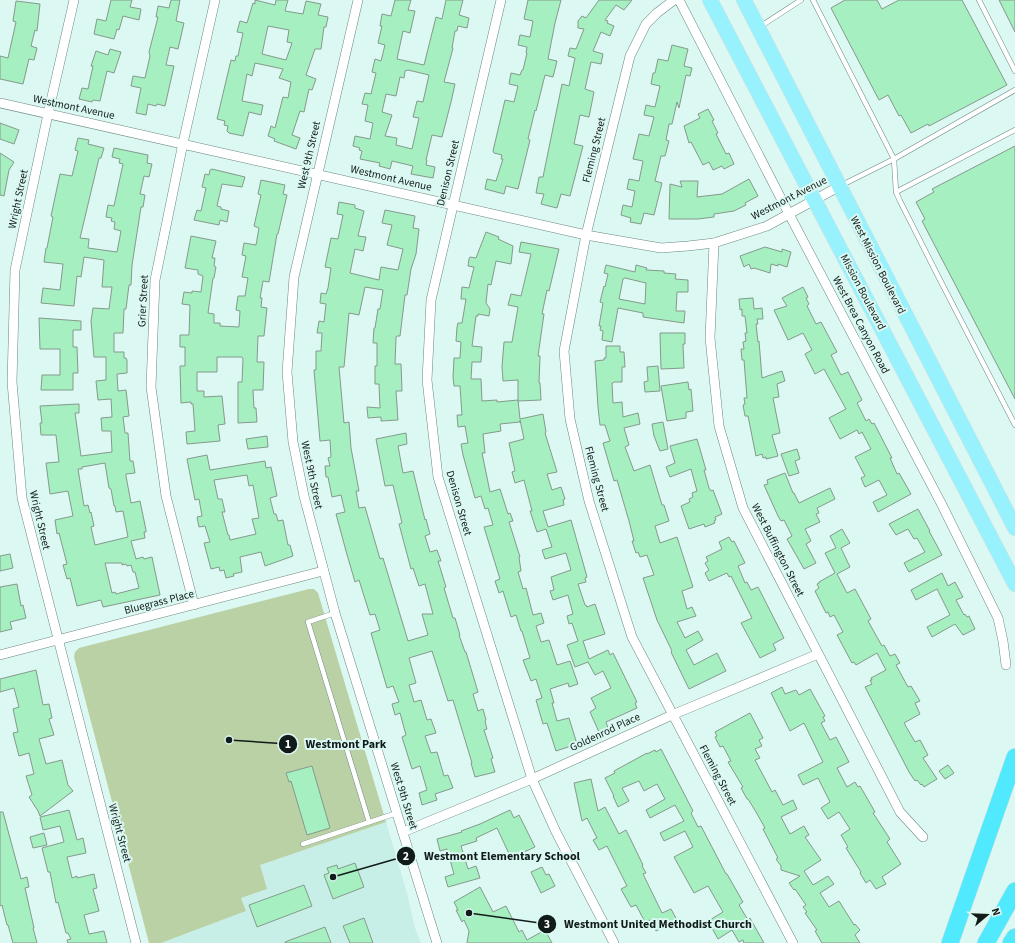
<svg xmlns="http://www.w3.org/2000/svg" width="1015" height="943" viewBox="0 0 1015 943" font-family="'Source Sans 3',sans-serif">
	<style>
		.built { fill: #c8efe7 }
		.green { fill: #bad1a6 }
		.building { fill: #a6efc1; stroke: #859a8c; fill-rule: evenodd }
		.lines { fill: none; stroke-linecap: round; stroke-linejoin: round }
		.service-casing { stroke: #6c8782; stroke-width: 5.5 }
		.minor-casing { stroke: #6c8782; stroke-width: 10 }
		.primary-casing { stroke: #dedfdf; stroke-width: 16 }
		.motorway-casing { stroke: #dedfdf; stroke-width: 18 }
		.service { stroke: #fff; stroke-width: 4.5 }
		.minor { stroke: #fff; stroke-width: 9 }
		.primary { stroke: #97f2fe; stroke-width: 15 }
		.motorway { stroke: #51e9fd; stroke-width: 17 }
		.labels { text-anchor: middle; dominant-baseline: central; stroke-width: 4; stroke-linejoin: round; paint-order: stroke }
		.street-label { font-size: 11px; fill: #111c1a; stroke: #dbf8f2 }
		.leader { fill: none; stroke: #111c1a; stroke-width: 1.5 }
		.callout-dot { fill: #111c1a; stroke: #dbf8f2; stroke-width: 1.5 }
		.mark-label { font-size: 12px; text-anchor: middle; font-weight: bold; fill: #fff }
		.callout-label { font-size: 12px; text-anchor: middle; font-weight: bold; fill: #111c1a; stroke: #dbf8f2; stroke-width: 4; stroke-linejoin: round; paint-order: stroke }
	</style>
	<rect width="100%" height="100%" fill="#dbf8f2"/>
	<polygon class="built" points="386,822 407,893 415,928 421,943 161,943 246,911 241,898 259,865"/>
	<polygon class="green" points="309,589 314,589 318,593 386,822 260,865 267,889 241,898 246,911 161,943 149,943 74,657 75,652 79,648"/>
	<g class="building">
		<polygon points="111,0 132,0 130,7 141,9 139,20 123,16 119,30 117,29 114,39 94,34 97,19 106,21"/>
		<polygon points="171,0 180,0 176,21 184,23 178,49 170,47 166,65 174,66 165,106 157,104 156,106 148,104 146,115 136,113 141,88 131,86 133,76 145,78 150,56 149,52 158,17 156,17 158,6 169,8"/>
		<path d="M255,0L275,5L276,0H288L285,11L303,14L306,1L321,4L318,15L328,17L326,27H324L321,49H315L306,75L316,79L312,90L309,89L304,112L300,111L292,135L300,138L296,149L274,141L275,139L268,136L271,126L275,128L283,97L288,98L291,82L279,78L283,69L255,63L252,76L247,74L242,101L263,105L261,115L249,112L243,136L229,133L227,131L228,126L224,125L225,121L217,119L231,60L235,61L236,56H238L243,33L237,32L240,21L247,23L253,3L255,4ZM268,26L289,30L287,42L292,43L286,60L262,54Z"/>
		<path d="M395,0H411L408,10L415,11L410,33L403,31L397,59L424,65L436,17L442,19L446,0H463L459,15L469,18L467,28L458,26L457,31H455L452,48H453L444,82L455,84L451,102L442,137L432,135L426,160H427L426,165L435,167L433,178L411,174L413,166L392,161L390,169L379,166L380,163L360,159L362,151L359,150L360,148L353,146L355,136L370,139L373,123L365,121L368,105L362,104L365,93L371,94L376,73L372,72L375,59L381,61L385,45L378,43L382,26H380L382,14L391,16ZM408,70L429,75L423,102L417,101L413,117L419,118L412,149L396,145L397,138L385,136L392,115L382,112L386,94L396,96L400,77L404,78L405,71Z"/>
		<polygon points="528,0 561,0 555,23 548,59 557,61 553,77 545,75 536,111 535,110 528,139 530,140 518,189 506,186 504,194 485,189 487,179 496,181 503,159 501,159 502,155 494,153 493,151 505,100 514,102 518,86 509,84 511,73 520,75 522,70 523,70 527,53 526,53 527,47 518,45 520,35 530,37 533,21 524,19"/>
		<polygon points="599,0 632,0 624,10 616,5 605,20 608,21 607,23 614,26 610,36 601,32 593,51 603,54 601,64 591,62 585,89 594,92 589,117 580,115 574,144 583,146 570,196 561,194 557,208 541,204 544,194 536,193 539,177 543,177 562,84 569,86 575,58 568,56 570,48 576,49 584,29 578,28 578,21 582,16 586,18"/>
		<polygon points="845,0 877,0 882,9 899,0 962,0 1007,85 929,126 928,124 911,133 901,115 899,116 888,95 879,100 831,8"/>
		<polygon points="999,0 1015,0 1015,32"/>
		<polygon points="16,1 40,4 37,31 35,30 31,46 37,48 34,60 29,59 23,84 0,79 0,56 8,58 16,22 13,21"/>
		<polygon points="672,45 688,49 684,66 692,68 690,76 686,75 679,108 677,102 672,124 669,124 666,140 669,141 665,156 661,156 655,181 662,183 654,215 644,213 641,224 630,222 631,218 621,215 623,205 632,207 635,191 627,189 629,179 639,181 643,161 633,159 639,134 649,136 654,117 644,115 646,105 655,107 660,86 651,84 653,73 655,73 658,59 668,61"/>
		<polygon points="110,49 121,52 114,73 107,71 100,101 93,100 92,102 79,99 82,88 88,89 93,66 91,66 96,51 108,55"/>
		<polygon points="708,109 714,120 712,121 718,133 716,134 726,154 729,153 734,164 724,169 722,166 713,170 709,162 703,165 691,142 689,143 684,126 700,118 698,114"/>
		<polygon points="0,123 19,130 14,144 0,139"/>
		<path d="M78,138L89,140L88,144L104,148L101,158H99L80,238L89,239L88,248L117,252L121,231L114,229L115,222L111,221L112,218L106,217L108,205L114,206L123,164L119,163L120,159L112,157L114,148L148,155L147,163L152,164L149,177L144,176L140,194L145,195L143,207H141L132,265L131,285H129L126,309H124L123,333H114V352H124V358H126L127,360V373L117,374L118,391L126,390L129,416L123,417L125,433H128L130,461H133L135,473L126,474V476L131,503L140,501L146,530V532H144L145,538L131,541L136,559L143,557L144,559L152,557L160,595L103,607L101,600L77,606L70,578L67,579L63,565L67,564L59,533L57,534L55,520L73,516L68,491L50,494L46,463L59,462L56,435H41L40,423H42L40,406L79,404V413H75L81,456L112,452L111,431H102L101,418L112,417L111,399L98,400L96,381L106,380V357H94L91,321L93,308L109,309L112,287H102L104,260L84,257L81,277L77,276L74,306L41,303L43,288L60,290L63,264L44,262L46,248H47L53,217L51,216L60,174L72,176L78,151L75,150ZM105,463L109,488L111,489L114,506H115L116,512L123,511L128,537L95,545L91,527L94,526L91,512L90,513L88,505L84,506L78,469H82V467ZM105,563H122V565L126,564L127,566L131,565L133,572H135L139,588L116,594L115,592L112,593Z"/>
		<polygon points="1015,146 1015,399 922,221 925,219 916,202 934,192 932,189"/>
		<polygon points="0,153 14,162 9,170 4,196 0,195"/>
		<polygon points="212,169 245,177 242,187 222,184 217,206 221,207 221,209 229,211 227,222 220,220 219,225 194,220 197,210 201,211 206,188 202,187 205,174 209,175 210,170"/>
		<polygon points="749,179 758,196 745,203 746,205 734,211 714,214 714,217 698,219 669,219 670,184 682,187 680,181 698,181 697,197 722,194"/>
		<polygon points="261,180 285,185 283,194 287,195 278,234 277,234 269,282 263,281 260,298 262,298 261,307 267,308 264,336 258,336 257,362 264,362 263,390 253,390 254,408 256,408 257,422 238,423 238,382 242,382 243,359 242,357 217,357 217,372 197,372 197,391 204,391 204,397 222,396 225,424 218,425 220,441 187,444 186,432 195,431 193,404 191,404 191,402 181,403 180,366 185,366 185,347 180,347 180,335 189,335 190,305 182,304 184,292 192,293 192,291 201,292 203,276 198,274 198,270 185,268 191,236 216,241 212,258 215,258 214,266 216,267 214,278 213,278 208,313 214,314 214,323 220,323 220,326 239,327 240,311 236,310 238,296 245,296 248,278 242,277 246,256 242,255 244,243 256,245 259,228 254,226 261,195 258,194"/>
		<polygon points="339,202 355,205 355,208 364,211 358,236 366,237 363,251 355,249 350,273 379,280 381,267 398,270 403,249 387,245 392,225 382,223 385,210 415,216 413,228 419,229 416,254 411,269 407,295 405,295 400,336 397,336 396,337 395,364 401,364 402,391 396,391 398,420 381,421 381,417 368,418 367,407 380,408 379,384 375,384 375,366 377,366 377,343 373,343 374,328 375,328 378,309 380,309 383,290 365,287 359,315 349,313 344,367 339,367 344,423 349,422 351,448 359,491 356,491 359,508 365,507 380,559 383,558 408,641 428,635 422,614 433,614 425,584 419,586 413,568 411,569 399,524 402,523 393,485 385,486 376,439 406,433 407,444 398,446 403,473 413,471 425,520 426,519 430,534 425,536 430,552 437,550 441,561 438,561 446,587 444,588 453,618 455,618 460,635 459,635 465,652 466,652 478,692 473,694 478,711 483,709 486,720 485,721 487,729 484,730 493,758 491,759 495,772 475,777 471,763 472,763 453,700 448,701 432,651 409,658 416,683 409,685 414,702 421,700 427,720 431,719 436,733 425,736 431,753 437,752 444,776 448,775 453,788 435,794 437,800 422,805 419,793 427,790 420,766 412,769 402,737 406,735 400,713 395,715 392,704 399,702 393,686 387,688 371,633 380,630 375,614 370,615 359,580 355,582 346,551 336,514 345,512 341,495 332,497 328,477 326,477 325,466 330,466 328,458 331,457 330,440 320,441 314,370 316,370 316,351 321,351 322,333 317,333 319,321 324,322 326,304 320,303 321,293 326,294 328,288 331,268 325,267 331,238 338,239 343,215 337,214"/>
		<polygon points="486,232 499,237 498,239 513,246 511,264 496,261 491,285 488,284 486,303 490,309 489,316 478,314 478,316 476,316 472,346 482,347 481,362 472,362 471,379 481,379 482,401 497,400 497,402 518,400 520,419 543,414 546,432 545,433 557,472 547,474 552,490 561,487 565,499 563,500 564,505 543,511 548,527 571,520 587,577 585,578 586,582 578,584 585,605 586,605 587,607 595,604 605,634 583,641 589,659 608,650 610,655 613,653 637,702 635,703 637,708 606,722 608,728 599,732 590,712 596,708 591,698 611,688 603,671 595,675 588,662 575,667 567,645 578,641 572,623 569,624 567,616 573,614 568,595 553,600 550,591 554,590 551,577 571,570 566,553 545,559 542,550 552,547 546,529 537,532 530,511 532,511 524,480 515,483 512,472 515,471 509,443 524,439 520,420 520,422 500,424 501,431 483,434 485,453 482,453 490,492 500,489 508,514 510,513 513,521 509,522 520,557 519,557 521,571 518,572 523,589 526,588 533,615 541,613 544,623 536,626 541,642 549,640 557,665 570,661 578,684 569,687 568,683 550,689 554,703 552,703 557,721 569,718 577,744 556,751 547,723 543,724 536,700 542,698 536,679 531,681 523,660 530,658 522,631 521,631 516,615 511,617 503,591 499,593 495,581 500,579 484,527 493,525 488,508 485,509 481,496 475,498 463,455 461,444 468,443 465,426 458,427 457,415 462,415 460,386 454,386 453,377 454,358 460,358 461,342 456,341 457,327 458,323 462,323 466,299 461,299 462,287 469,288 474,267 468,266 469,259 470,257 476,258"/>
		<polygon points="521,242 559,249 549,291 547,290 542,314 544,314 538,356 540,356 539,383 540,383 541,400 518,401 518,380 503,381 502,366 504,342 512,342 518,307 508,305 511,294 521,296 531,254 519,252"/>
		<polygon points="765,247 782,252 782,249 791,252 787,267 778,264 778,266 771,264 770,273 754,268 751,269 749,264 744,267 740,256"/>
		<path d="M606,265L635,272L636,265L647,268L646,270L664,271V273L676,274L675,279L688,280V292H677L676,311H685L684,323L643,317V313L618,308L612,342L602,340L603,331L600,330L601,326H599L603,303L600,302L604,286L605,287L608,274L604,273ZM625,278L646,283L645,304L619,299L623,279Z"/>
		<polygon points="803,287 808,297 806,298 809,304 807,306 816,324 821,322 837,352 831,355 841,375 848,372 862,400 857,403 866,421 869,419 872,424 874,423 892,458 890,458 897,474 899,473 911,494 878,512 873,502 887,495 879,480 865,487 861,478 865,476 855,457 871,449 862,432 859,434 857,430 840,439 829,418 846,409 824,369 815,374 805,354 812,350 803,333 788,340 774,310 787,306 782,298"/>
		<polygon points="753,298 754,309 762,308 763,319 757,319 758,324 756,324 758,342 759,341 762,378 782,371 785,381 777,384 779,397 773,398 780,433 772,435 778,456 766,459 766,457 763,458 762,454 756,456 748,416 745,416 743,405 745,404 744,398 747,398 744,360 742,360 741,349 744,349 743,342 746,341 745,333 747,333 745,316 742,316 742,309 740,310 739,299"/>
		<polygon points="39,318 81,321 81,330 73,330 73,347 77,347 78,373 73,373 73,390 41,390 42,375 60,375 60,349 40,349"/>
		<polygon points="660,333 685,333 685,344 683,344 684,368 661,369"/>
		<polygon points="606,346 620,346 620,352 624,352 625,367 622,367 622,382 614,382 613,383 612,383 613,403 622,402 623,417 638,413 640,424 624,428 629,445 625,447 634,471 650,465 662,505 664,505 669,521 655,526 660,543 677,537 693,587 682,591 687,609 692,607 696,616 677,622 685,638 698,631 703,640 686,650 694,665 717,653 726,671 689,689 671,652 672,651 657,620 643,578 654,575 647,555 640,557 638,552 636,553 632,541 634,541 629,521 617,480 614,481 603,443 610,441 605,425 600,425 598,407 595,361 604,360 604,358 606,358"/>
		<polygon points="658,366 660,391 645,392 644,382 648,381 647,367"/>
		<polygon points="688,382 689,390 691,389 693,411 686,412 686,418 667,421 661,386"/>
		<polygon points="663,422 668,449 660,451 654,436 652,424"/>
		<polygon points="267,436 268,447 248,449 246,439"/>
		<polygon points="697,439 706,470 704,470 709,488 711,491 713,490 722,514 715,517 716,520 714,521 715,523 705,527 704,524 689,529 681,506 690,502 689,499 693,497 692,493 697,491 691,469 670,477 666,467 675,463 670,446"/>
		<polygon points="797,449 800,459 795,461 799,473 789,476 781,454"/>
		<path d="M207,455L210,470L265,461L266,468L271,467L277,496L270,498L274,514H276L278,521L283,520L288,545H290L293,556L265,566L261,552L240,557L242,572L233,574L234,576L226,578L224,570L220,571L219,567L211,569L204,543L210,542L205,526L199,527L197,517L202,516L199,499L195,500L187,459ZM247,475L249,486L253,485L259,518L252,519L256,534L230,540L229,535H228L222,512H225L222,499H218L214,480Z"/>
		<polygon points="785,473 793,493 794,493 799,503 830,488 835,499 817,508 819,513 816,514 820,522 805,529 811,541 806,544 816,563 804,569 787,539 792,536 784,520 781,521 778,516 764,485 768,484 767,480"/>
		<polygon points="918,509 930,531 929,531 942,555 909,572 904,563 925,552 917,538 914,539 908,529 896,535 889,524"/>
		<polygon points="842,529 850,543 841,548 850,567 837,574 847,593 855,589 871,619 868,621 882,646 884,645 890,656 895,654 900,663 896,665 908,687 911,686 920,701 915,703 920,714 904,723 915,742 920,740 928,755 923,758 937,779 924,787 922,784 921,785 917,780 915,781 909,772 865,687 872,684 870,680 872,680 871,678 886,670 877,653 856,665 854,662 852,663 837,635 843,632 834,615 830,617 828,612 826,613 815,591 819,588 817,584 819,583 819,582 835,573 825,553 836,548 830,536"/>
		<polygon points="729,537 732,542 734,541 745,563 738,566 745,583 747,582 751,590 758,587 784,638 773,644 776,650 760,658 741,623 752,618 731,576 729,577 727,573 709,581 705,573 709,570 705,563 708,561 706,557 722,549 719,542"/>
		<polygon points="10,554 13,568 0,571 0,556"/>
		<polygon points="942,573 948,586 955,582 963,597 956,600 964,615 965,614 967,617 969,616 975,629 963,635 955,624 932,637 927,627 950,615 937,589 916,600 911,590"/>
		<polygon points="17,584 21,606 23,605 26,618 10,622 12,629 0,632 0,587"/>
		<polygon points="36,670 43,705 49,704 52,718 49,719 54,735 39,739 46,764 62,760 68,785 73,791 40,816 38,811 29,797 32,795 26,776 34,774 29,753 19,756 13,733 18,732 13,709 19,707 14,688 0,692 0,679"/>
		<polygon points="782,687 785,694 796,690 799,695 810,689 825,716 823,717 825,721 821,723 830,740 836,737 849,762 837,768 847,787 855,782 858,787 860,786 875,812 873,813 890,839 887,842 901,864 882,877 886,884 876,889 870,880 866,883 860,873 861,872 846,848 848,847 841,835 850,829 839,812 828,819 821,808 830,802 818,778 803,785 798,775 823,762 804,723 790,731 771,693"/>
		<polygon points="750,713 763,738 759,740 762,746 755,749 760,758 755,760 772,792 775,790 783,805 793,800 797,809 781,817 790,834 804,826 809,835 805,837 821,860 804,871 813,885 828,876 834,884 820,893 829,907 839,901 854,925 855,924 860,930 855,935 860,943 822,943 815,931 817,930 805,913 807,912 803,907 806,905 795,889 794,890 789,883 800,876 781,870 781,866 776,859 778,858 763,829 765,828 756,812 748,799 747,799 741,788 743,787 728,762 731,761 723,746 720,747 715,737 717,736 715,732"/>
		<polygon points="661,749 693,811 691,813 698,827 701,826 726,874 727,874 743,902 739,905 748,920 750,918 764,943 744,943 743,940 739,942 732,930 718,939 708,921 723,912 708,886 694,893 674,857 693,847 685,831 664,841 660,833 684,821 675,805 650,818 646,810 665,799 657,784 644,791 639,781 622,788 629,801 618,807 613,796 614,796 605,778 615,773 614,771 647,753 647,754 655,750 656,752"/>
		<polygon points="948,765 954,773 945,779 939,771"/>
		<polygon points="312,766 330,828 307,835 291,781 289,782 286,773"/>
		<polygon points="591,779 598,811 605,807 619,834 626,830 643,865 642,866 646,873 643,874 662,913 671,909 677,920 656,931 649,920 645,922 636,905 631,907 621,889 627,886 607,846 599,850 593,840 597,838 587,818 582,821 574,783"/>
		<polygon points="69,810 77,840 83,838 86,853 67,857 72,878 77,876 77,878 94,874 97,888 93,889 99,911 84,915 89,934 104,931 107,943 68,943 67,940 71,939 68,933 66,933 58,902 56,903 50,872 48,872 42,848 64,842 60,826 43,830 40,817"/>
		<polygon points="510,810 514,818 519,815 535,847 511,858 497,828 476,838 477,841 461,846 468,869 476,866 480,878 448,887 445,877 454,874 447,849 440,851 437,839 462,832 461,831 480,824"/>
		<polygon points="0,812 3,812 21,879 27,877 29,887 25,888 34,928 33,928 37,943 13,943 8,925 7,925 2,905 0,906"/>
		<polygon points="44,833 47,845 33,848 30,837"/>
		<polygon points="355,863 364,887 333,899 324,875 329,873 327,868 337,865 338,869"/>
		<polygon points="542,867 546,875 549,874 555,886 541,893 531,872"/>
		<polygon points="304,885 312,906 257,927 249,905"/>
		<polygon points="480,887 493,912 506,906 519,932 522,930 527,940 545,930 552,943 467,943 469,931 464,920 462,922 456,910 458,910 454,902"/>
		<polygon points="364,918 373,943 350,943 343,926"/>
		<polygon points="325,927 331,943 285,943 285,942"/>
	</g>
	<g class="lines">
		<g class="service-casing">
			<g id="service">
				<polyline points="813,0 894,159 896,192 900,201 939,278 1015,425"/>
				<polyline points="979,0 1015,71"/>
				<polyline points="761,26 801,0"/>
				<polyline points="842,185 894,159 1015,90"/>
				<polyline points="896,192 1015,130"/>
				<polyline points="335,613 308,622 369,822"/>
				<polyline points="303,844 397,813"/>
			</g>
		</g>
		<g class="minor-casing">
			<g id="minor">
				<polyline points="74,0 48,114 15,270 12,382 22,498 136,943"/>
				<polyline points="358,0 294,277 287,372 293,442 304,496 335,613 437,943"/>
				<polyline points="501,0 431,300 427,380 438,477 532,779 556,832 614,943"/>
				<polyline points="674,0 657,13 646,24 630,56 586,235 564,351 570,419 589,501 632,637 793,943"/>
				<polyline points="679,0 789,214 941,503 998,618 1003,641 1006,665"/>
				<polyline points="0,103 586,235 661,248 688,246 714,243 767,226 838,187"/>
				<polyline points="714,243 710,338 719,426 743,508 900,812 923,837"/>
				<polyline points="194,605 166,496 151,387 155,280 183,143 215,0"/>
				<polyline points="0,655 323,571"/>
				<polyline points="403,832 532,779 672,715 818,654"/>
			</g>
		</g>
		<g class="primary-casing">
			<g id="primary">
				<polyline points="710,0 1015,584"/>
				<polyline points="744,0 1015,528"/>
			</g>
		</g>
		<g class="motorway-casing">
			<g id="motorway">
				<polyline points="950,943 1015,757"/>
				<polyline points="986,943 1015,891"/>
				<polyline points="1011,943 1015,937"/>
			</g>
		</g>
		<use href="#service" class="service"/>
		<use href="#minor" class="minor"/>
		<use href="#primary" class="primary"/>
		<use href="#motorway" class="motorway"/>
	</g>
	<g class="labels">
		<g class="street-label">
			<text transform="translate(74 107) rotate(12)">Westmont Avenue</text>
			<text transform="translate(594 150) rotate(-76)">Fleming Street</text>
			<text transform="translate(309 155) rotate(-77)">West 9th Street</text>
			<text transform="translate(448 173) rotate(-77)">Denison Street</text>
			<text transform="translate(391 178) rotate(13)">Westmont Avenue</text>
			<text transform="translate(789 198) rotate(-27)">Westmont Avenue</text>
			<text transform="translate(18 199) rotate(-78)">Wright Street</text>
			<text transform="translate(878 265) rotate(63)">West Mission Boulevard</text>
			<text transform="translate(863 292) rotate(62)">Mission Boulevard</text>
			<text transform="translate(143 301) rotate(-87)">Grier Street</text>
			<text transform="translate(861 325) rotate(62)">West Brea Canyon Road</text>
			<text transform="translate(312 475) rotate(78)">West 9th Street</text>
			<text transform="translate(597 479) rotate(75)">Fleming Street</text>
			<text transform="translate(459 503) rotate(74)">Denison Street</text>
			<text transform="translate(40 520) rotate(77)">Wright Street</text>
			<text transform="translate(778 550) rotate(63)">West Buffington Street</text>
			<text transform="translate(159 602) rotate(-14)">Bluegrass Place</text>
			<text transform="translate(605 732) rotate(-25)">Goldenrod Place</text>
			<text transform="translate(718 775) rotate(62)">Fleming Street</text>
			<text transform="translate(404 796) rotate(73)">West 9th Street</text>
			<text transform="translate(120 833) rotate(75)">Wright Street</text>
		</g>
	</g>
	<path class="leader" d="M229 740L288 744M333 877L406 856M469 913L547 924"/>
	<g class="callout-dot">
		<circle cx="229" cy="740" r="4"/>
		<circle cx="333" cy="877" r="4"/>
		<circle cx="469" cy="913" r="4"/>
		<circle cx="288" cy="744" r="10"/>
		<circle cx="406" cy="856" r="10"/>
		<circle cx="547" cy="924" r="10"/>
	</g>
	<g class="mark-label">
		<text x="288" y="748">1</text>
		<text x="406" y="860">2</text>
		<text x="547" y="928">3</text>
	</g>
	<g class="callout-label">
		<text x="346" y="748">Westmont Park</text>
		<text x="502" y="860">Westmont Elementary School</text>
		<text x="658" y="928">Westmont United Methodist Church</text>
	</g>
	<g transform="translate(987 915) rotate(71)" stroke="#dbf8f2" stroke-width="3" paint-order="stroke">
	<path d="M0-3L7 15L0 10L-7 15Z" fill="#111c1a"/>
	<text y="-6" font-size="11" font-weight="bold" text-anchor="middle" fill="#111c1a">N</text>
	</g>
</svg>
